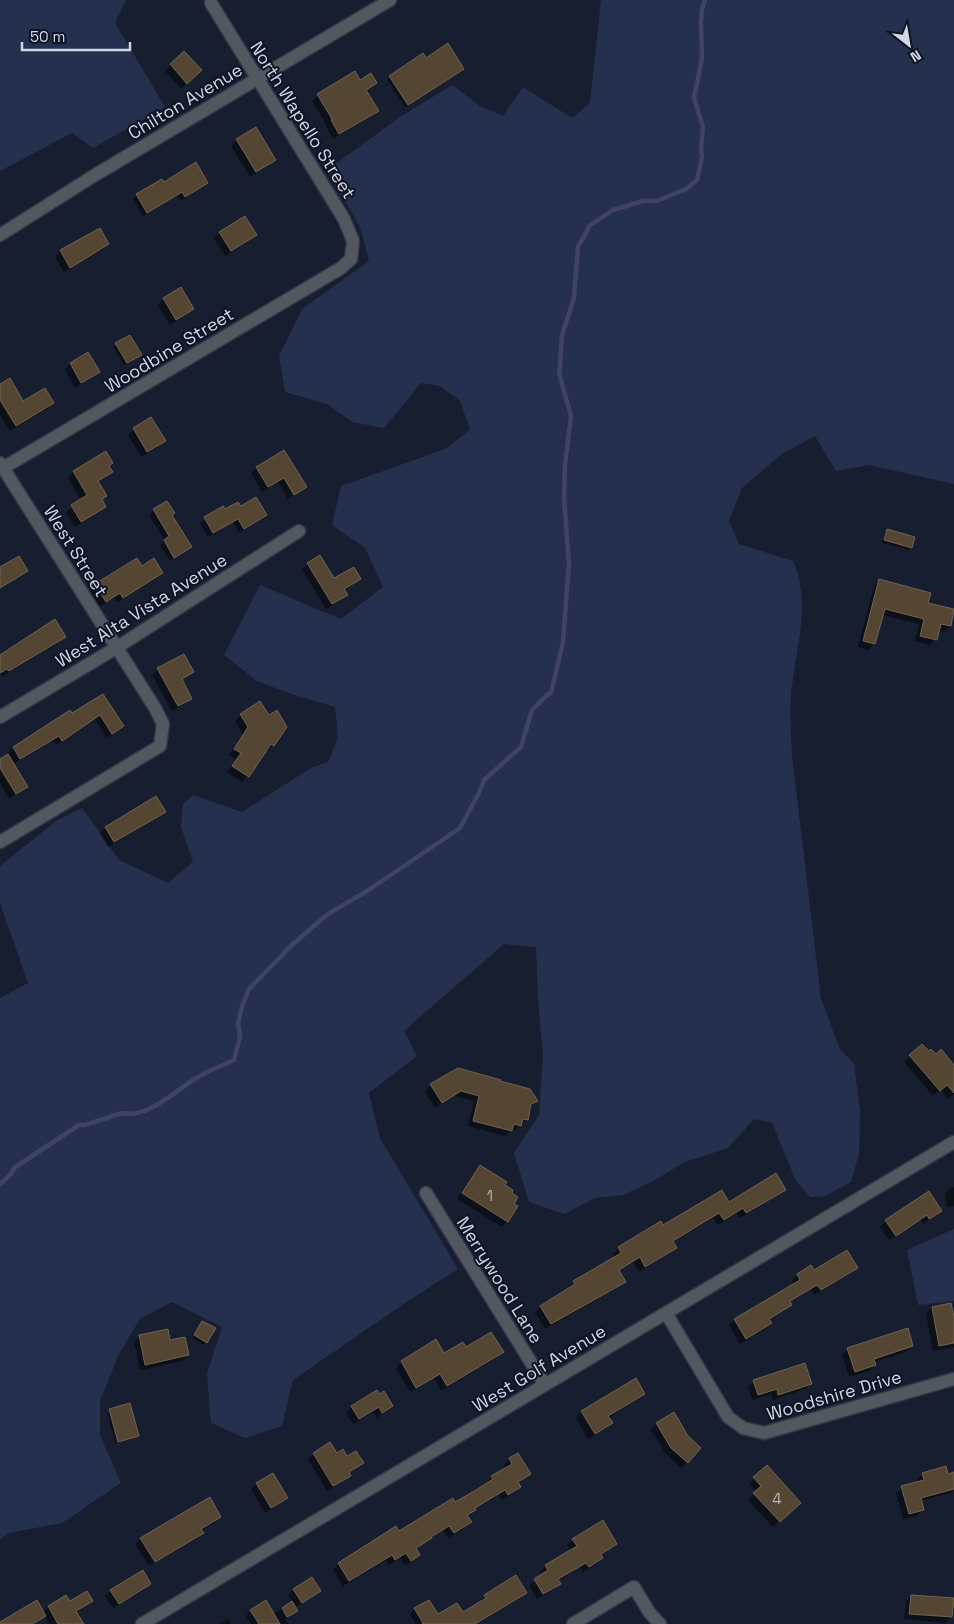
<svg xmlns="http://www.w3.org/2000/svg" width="954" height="1624" viewBox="0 0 954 1624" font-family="'Space Grotesk',sans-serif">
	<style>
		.green { fill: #25304e }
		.shadow { fill: #0007 }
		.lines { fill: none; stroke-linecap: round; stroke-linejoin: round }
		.stream { stroke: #404266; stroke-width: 4.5 }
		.building { fill: #554634; stroke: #736350 }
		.minor-casing { stroke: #313848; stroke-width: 15 }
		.minor { stroke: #535760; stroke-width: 12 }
		.labels { text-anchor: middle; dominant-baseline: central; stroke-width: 4; stroke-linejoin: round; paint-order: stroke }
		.number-label { font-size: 15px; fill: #b3b3b7 }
		.street-label { font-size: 18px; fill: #d2d7e3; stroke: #0e1425 }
	</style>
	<rect width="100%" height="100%" fill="#171e2f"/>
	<g class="green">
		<polygon points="0,0 126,0 115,23 165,107 93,148 72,133 0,171"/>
		<path d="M601,0H954V484L869,465L836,471L815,436L782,454L742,488L729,521L739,544L793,561C811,602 797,644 792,686C789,709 791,733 792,756L821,999L840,1049L854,1064L860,1112L859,1154L851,1182L825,1196L810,1197L796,1181L772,1123L754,1119L728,1148L685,1162L653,1181L623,1195L595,1198L564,1214L529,1202L514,1153L539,1115L543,1056L538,1000L536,947L504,944L404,1031L417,1056L369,1093L380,1138L458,1269L402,1305L293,1380L282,1426L245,1438L211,1423L207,1374L222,1327L172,1302L140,1319L119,1354L100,1401V1435L121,1483L62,1523L9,1533L0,1539V998L28,983L0,903V866L56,821L82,808L119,860L168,883L193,862L181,827L183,804L193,795L242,812L311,768L328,762L338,738L335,707L294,695L257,681L224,655L260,585L341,619L383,587L365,548L332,525L341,486L445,449L470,430L460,401L440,386L421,383L384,428L352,422L327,404L285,392L279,356L302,309L369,261L360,227L327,170L400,117L452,85L480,106L503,116L523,87L572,118L590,103Z"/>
		<polygon points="954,1229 954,1301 918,1305 907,1250"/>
	</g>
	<g class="shadow">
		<polygon points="184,53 200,70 181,89 165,71"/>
		<polygon points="423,55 426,59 460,71 405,107 387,79"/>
		<polygon points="360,81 375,83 366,91 377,110 371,116 333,139 326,127 327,126 312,101 318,95"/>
		<polygon points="237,140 274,160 269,165 250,177 231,146"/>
		<polygon points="207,183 181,201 177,195 143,216 133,199 137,195 163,184"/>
		<polygon points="220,233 255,235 249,241 225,256 214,238"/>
		<polygon points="77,241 108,244 102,250 64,272 55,257 60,251"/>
		<polygon points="164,299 193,309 187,314 170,325 158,305"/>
		<polygon points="129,336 137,357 124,365 113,347"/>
		<polygon points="88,354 98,372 92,377 75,388 65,370 70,364"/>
		<polygon points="0,385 23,402 53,403 47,409 10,431 0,415"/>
		<polygon points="151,419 164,441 158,447 141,457 128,435 134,429"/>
		<polygon points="284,451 305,487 288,499 278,482 262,492 251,473 257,468"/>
		<polygon points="105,453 108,466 111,472 98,483 106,496 101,500 105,507 99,512 75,527 66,512 81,500 68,478 73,472"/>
		<polygon points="223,507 225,511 241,508 266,515 239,533 233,522 208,537 200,523"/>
		<polygon points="154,510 171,515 190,547 170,561 160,545 165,540 149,515"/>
		<polygon points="887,531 911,547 909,550 882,543 885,533"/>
		<polygon points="137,560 142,567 162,573 156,579 117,602 114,598 99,607 90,590 95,585"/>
		<polygon points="308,564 334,580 359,578 344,590 346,595 341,600 326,609 302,569"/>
		<polygon points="879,580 927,604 950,626 944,632 938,630 935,639 930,645 915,641 919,624 882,615 874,644 868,650 858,647 874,586"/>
		<polygon points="64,637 58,643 3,676 0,674 0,656"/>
		<polygon points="158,669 192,672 181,681 190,698 184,704 172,711 152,675"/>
		<polygon points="103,696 123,726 106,738 95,719 56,745 53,740 13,764 26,786 9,799 0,783 0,760 9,755 8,753 14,748"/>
		<polygon points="260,703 273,745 268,751 266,749 242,782 227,772 236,760 229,755 243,734 235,721 241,715"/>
		<polygon points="164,811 158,817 108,847 100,833 105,828"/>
		<polygon points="928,1053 954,1067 954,1094 948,1099 940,1089 933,1096 904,1062 910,1056"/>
		<polygon points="499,1082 536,1100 529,1107 527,1119 514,1131 511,1130 505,1136 468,1126 474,1101 455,1096 435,1108 425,1091 431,1085"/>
		<polygon points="480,1166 503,1186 507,1221 502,1227 457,1199 475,1172"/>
		<polygon points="951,1187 954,1187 954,1206 947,1207 945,1193"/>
		<polygon points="784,1189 778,1195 740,1218 737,1213 718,1225 713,1218 672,1243 675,1248 670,1253 639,1272 633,1262 619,1271 625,1281 619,1287 545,1329 535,1312 540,1307 569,1289 568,1288 574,1282 615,1258 613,1254 619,1248 661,1223 663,1227 728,1203"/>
		<polygon points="940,1211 923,1224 921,1220 889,1240 880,1227 886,1221"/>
		<polygon points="811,1267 813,1271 856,1267 851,1273 814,1295 811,1289 789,1302 791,1304 785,1310 769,1320 770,1323 765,1329 740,1344 729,1325 735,1320 794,1285 792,1281 797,1275"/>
		<polygon points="950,1305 954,1318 954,1347 933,1351 926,1314 932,1308"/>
		<polygon points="200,1325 206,1342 204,1345 192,1338"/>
		<polygon points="140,1336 169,1341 188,1355 182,1361 140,1370 134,1342"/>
		<polygon points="435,1341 444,1355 465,1349 502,1352 496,1358 441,1391 434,1378 410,1392 396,1368 401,1362"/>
		<polygon points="912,1346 906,1352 874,1362 875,1365 869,1371 849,1377 842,1355 848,1349"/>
		<polygon points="635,1380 644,1394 638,1399 608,1418 611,1423 605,1429 588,1439 576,1418 581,1412"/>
		<polygon points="754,1381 811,1384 805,1389 773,1400 771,1394 752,1400 748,1387"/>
		<polygon points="391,1406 376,1418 373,1412 353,1424 346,1413 352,1407"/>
		<polygon points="110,1410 137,1436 135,1438 115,1443 107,1413"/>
		<polygon points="657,1424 700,1449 681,1468 666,1454 651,1430"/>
		<polygon points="313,1454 336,1454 362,1463 348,1474 349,1475 343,1481 327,1491 308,1459"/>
		<polygon points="518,1455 530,1474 518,1484 520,1487 514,1493 502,1500 499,1495 473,1510 467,1516 471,1522 465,1528 448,1538 443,1530 429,1539 415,1549 419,1555 405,1566 400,1558 389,1565 386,1560 343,1586 333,1570 339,1564 455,1504 487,1485 486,1483 492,1477 506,1469 504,1465 510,1459"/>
		<polygon points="766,1467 800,1503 773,1527 748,1500 756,1492 749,1484"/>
		<polygon points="923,1474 954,1476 954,1490 951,1493 920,1501 922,1510 917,1516 903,1519 896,1493 902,1488 918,1483 917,1480"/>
		<polygon points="257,1484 286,1498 280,1503 265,1513 251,1489"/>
		<polygon points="220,1517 214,1523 201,1531 202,1533 196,1539 149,1566 135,1544 141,1539"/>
		<polygon points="573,1540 616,1544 600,1555 602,1558 596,1564 583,1572 580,1567 558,1581 559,1583 554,1589 537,1599 529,1586 542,1575 540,1572 546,1566 571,1551 567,1545"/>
		<polygon points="149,1584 144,1590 113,1608 105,1596 111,1591"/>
		<polygon points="294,1590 319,1591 313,1597 294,1608 296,1611 285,1619 288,1624 251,1624 246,1616 251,1610 273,1614 293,1602 288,1595"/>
		<polygon points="525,1593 520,1598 477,1624 416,1624 410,1614 415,1609 437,1616 462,1613 481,1602 480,1601 485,1596"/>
		<polygon points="911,1596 951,1617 945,1623 904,1619 906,1602"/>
		<polygon points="66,1597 69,1603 92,1601 76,1613 82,1624 49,1624 45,1616 35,1624 3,1624 43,1613 48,1607"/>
		<polygon points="228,1619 231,1624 219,1624 220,1624"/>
	</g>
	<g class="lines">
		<path class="stream" d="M0,1184L11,1174L14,1168L79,1125H85L122,1113C147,1119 175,1091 195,1079C207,1071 221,1066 234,1060L239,1041L240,1034L238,1024L242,1006L249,989L293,944L328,914L367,891L460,828L479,793L484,780L521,747L532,710L548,694L551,693L563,642L569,563L564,497L565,465L571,416L559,373L560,366L562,335L574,298L578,246L584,237L589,226L613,210L643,201H657L686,189L697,180L702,157L701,150L703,127L694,98L702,58L701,22L702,9L705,0"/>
	</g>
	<g class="building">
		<polygon points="448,43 464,69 408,105 389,76 423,53 426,58"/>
		<polygon points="184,51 202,70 187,84 170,64"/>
		<polygon points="355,71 360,80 371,73 377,83 366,90 379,111 339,134 331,120 332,119 317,94"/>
		<polygon points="256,127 276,160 256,172 236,139"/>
		<polygon points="196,162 208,183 185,197 182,192 147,213 136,194 162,179 164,182"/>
		<polygon points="245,216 257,235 231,251 219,232"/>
		<polygon points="100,228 109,244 70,268 60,250"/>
		<polygon points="181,287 194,309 176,320 163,298"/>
		<polygon points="130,335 142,355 127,363 115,343"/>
		<polygon points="88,352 100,372 81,383 70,363"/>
		<polygon points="10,378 23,401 45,388 54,403 16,426 0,400 0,384"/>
		<polygon points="151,417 166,441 147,452 133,428"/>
		<polygon points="284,450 307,487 294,495 284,478 268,487 256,467"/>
		<polygon points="106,451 113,463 109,466 113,472 98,481 107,496 102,499 106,507 81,522 71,505 87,495 73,471"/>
		<polygon points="256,497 267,515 244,529 238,519 213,533 204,517 223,506 225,509 238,502 241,506"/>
		<polygon points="167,501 175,513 172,515 192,547 174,558 164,540 169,536 153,509"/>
		<polygon points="887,529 915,537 912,548 884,540"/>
		<polygon points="320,555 334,578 354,567 361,579 344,589 348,595 332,604 307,563"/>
		<polygon points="19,556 28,571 0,588 0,567"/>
		<polygon points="137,558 142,566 154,558 163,573 123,598 120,593 106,602 95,584"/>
		<polygon points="879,579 931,593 928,603 954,609 951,626 941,624 937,640 920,636 924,619 885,609 875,644 863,641"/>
		<polygon points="55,619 66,637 9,671 7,669 0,673 0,655"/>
		<polygon points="184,654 194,672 182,679 192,699 178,706 157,668"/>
		<polygon points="103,694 124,726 112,734 100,715 62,741 59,736 20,759 13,747 70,710 72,713"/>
		<polygon points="260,701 269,715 277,710 287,727 274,746 271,744 249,777 232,766 241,753 234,749 248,727 240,714"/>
		<polygon points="8,754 28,787 16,794 0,768 0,759"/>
		<polygon points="156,796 166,812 114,842 105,827"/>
		<polygon points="922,1044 929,1051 931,1049 936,1054 941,1049 954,1065 954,1093 947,1085 940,1091 909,1055"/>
		<polygon points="458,1068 501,1080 500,1081 530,1089 538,1101 531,1104 528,1120 523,1119 521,1126 514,1124 512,1131 473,1121 479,1096 461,1091 442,1103 430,1084"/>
		<polygon points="480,1165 507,1182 505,1185 513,1190 512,1193 518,1197 514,1204 518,1206 508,1222 462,1193"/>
		<polygon points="776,1173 786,1190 746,1213 743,1208 724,1220 719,1213 673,1241 677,1248 645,1267 640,1257 619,1270 626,1282 551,1324 540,1306 575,1284 573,1281 621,1253 618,1247 661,1221 663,1225 722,1190 729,1202"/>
		<polygon points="929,1191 942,1211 929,1219 927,1215 896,1236 885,1220"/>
		<polygon points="847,1250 858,1268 821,1290 817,1285 790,1301 792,1305 769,1319 772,1323 746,1339 734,1319 800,1280 797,1274 811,1265 814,1270"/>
		<polygon points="951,1303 954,1317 954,1343 939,1346 932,1307"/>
		<polygon points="202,1321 216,1328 207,1343 194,1335"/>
		<polygon points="908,1328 913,1346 874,1359 876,1365 855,1372 847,1348"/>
		<polygon points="168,1329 170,1340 185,1337 189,1355 145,1365 139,1335"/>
		<polygon points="491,1332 504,1352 447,1386 440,1374 416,1388 401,1361 436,1339 444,1353 463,1342 466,1347"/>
		<polygon points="805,1363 812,1384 778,1395 777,1389 758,1395 753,1380"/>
		<polygon points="636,1378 645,1394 608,1416 613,1423 595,1434 581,1411"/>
		<polygon points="377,1390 380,1394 384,1391 393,1406 382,1413 379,1407 359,1419 351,1406"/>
		<polygon points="130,1403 139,1436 118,1442 109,1409"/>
		<polygon points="674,1412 688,1436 701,1448 688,1463 671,1448 656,1423"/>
		<polygon points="330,1442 337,1453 343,1449 347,1456 356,1451 364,1463 349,1472 351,1476 333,1486 313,1453"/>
		<polygon points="518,1453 531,1474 518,1482 521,1487 508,1495 505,1490 475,1508 476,1510 467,1515 472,1522 454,1533 449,1526 431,1537 432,1538 416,1548 420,1555 411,1561 406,1553 395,1560 392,1555 349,1581 338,1563 396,1526 399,1531 453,1498 455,1502 476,1490 493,1479 491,1476 512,1464 509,1458"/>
		<polygon points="767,1465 801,1503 780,1522 753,1493 761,1486 753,1477"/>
		<polygon points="946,1466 948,1474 954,1472 954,1489 921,1498 924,1510 909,1514 901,1486 924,1480 922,1473"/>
		<polygon points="273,1473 288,1498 271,1508 256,1483"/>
		<polygon points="210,1497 221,1517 201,1529 204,1533 155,1562 140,1538"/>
		<polygon points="603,1520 617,1544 601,1554 603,1558 589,1567 586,1563 558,1579 561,1584 543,1594 534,1579 548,1570 545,1565 577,1546 572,1539"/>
		<polygon points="143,1570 151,1584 119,1604 110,1590"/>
		<polygon points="516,1575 527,1593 475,1624 422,1624 423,1623 414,1608 429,1600 438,1614 457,1603 463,1612 486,1598 484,1595"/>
		<polygon points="312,1577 321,1591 302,1603 293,1589"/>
		<polygon points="87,1591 93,1601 76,1611 84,1624 58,1624 48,1606 66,1595 70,1601"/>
		<polygon points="911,1595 954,1598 952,1617 909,1614"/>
		<polygon points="37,1600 46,1616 33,1624 0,1624 0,1622"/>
		<polygon points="266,1600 280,1624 259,1624 250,1610"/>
		<polygon points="292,1601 298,1611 287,1617 282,1608"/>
	</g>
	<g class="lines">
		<g class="minor-casing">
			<g id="minor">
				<polyline points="0,235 95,175 390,0"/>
				<polyline points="0,463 155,708 163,724 160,746 0,842"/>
				<polyline points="3,468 341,268 351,259 353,241 344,219 211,3"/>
				<polyline points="0,717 116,648 299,531"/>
				<polyline points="426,1193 545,1385"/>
				<polyline points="666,1313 728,1417 743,1428 764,1433 954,1379"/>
				<polyline points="142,1624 954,1142"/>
				<polyline points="573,1624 634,1587 649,1612 660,1624"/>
			</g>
		</g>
		<use href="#minor" class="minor"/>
	</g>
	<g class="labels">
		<g class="number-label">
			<text x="490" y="1195">1</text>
			<text x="777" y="1498">4</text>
		</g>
		<g class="street-label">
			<text transform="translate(185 101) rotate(-31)">Chilton Avenue</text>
			<text transform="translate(303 120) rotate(58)">North Wapello Street</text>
			<text transform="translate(169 350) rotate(-31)">Woodbine Street</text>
			<text transform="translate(76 551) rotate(58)">West Street</text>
			<text transform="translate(141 610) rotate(-32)">West Alta Vista Avenue</text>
			<text transform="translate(500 1280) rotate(58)">Merrywood Lane</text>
			<text transform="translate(539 1368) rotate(-31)">West Golf Avenue</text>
			<text transform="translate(834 1395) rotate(-16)">Woodshire Drive</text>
		</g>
	</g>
	<g transform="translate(909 45) rotate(149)" stroke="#0e1425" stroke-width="4" paint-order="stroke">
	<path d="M0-4L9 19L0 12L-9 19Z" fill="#d2d7e3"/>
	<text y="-8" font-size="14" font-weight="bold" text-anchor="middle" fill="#d2d7e3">N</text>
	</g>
	<path d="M22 42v8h108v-8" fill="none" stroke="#d2d7e3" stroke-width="2.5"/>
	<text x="30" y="42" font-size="15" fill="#d2d7e3" stroke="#0e1425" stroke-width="4" paint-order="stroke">50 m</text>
</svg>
